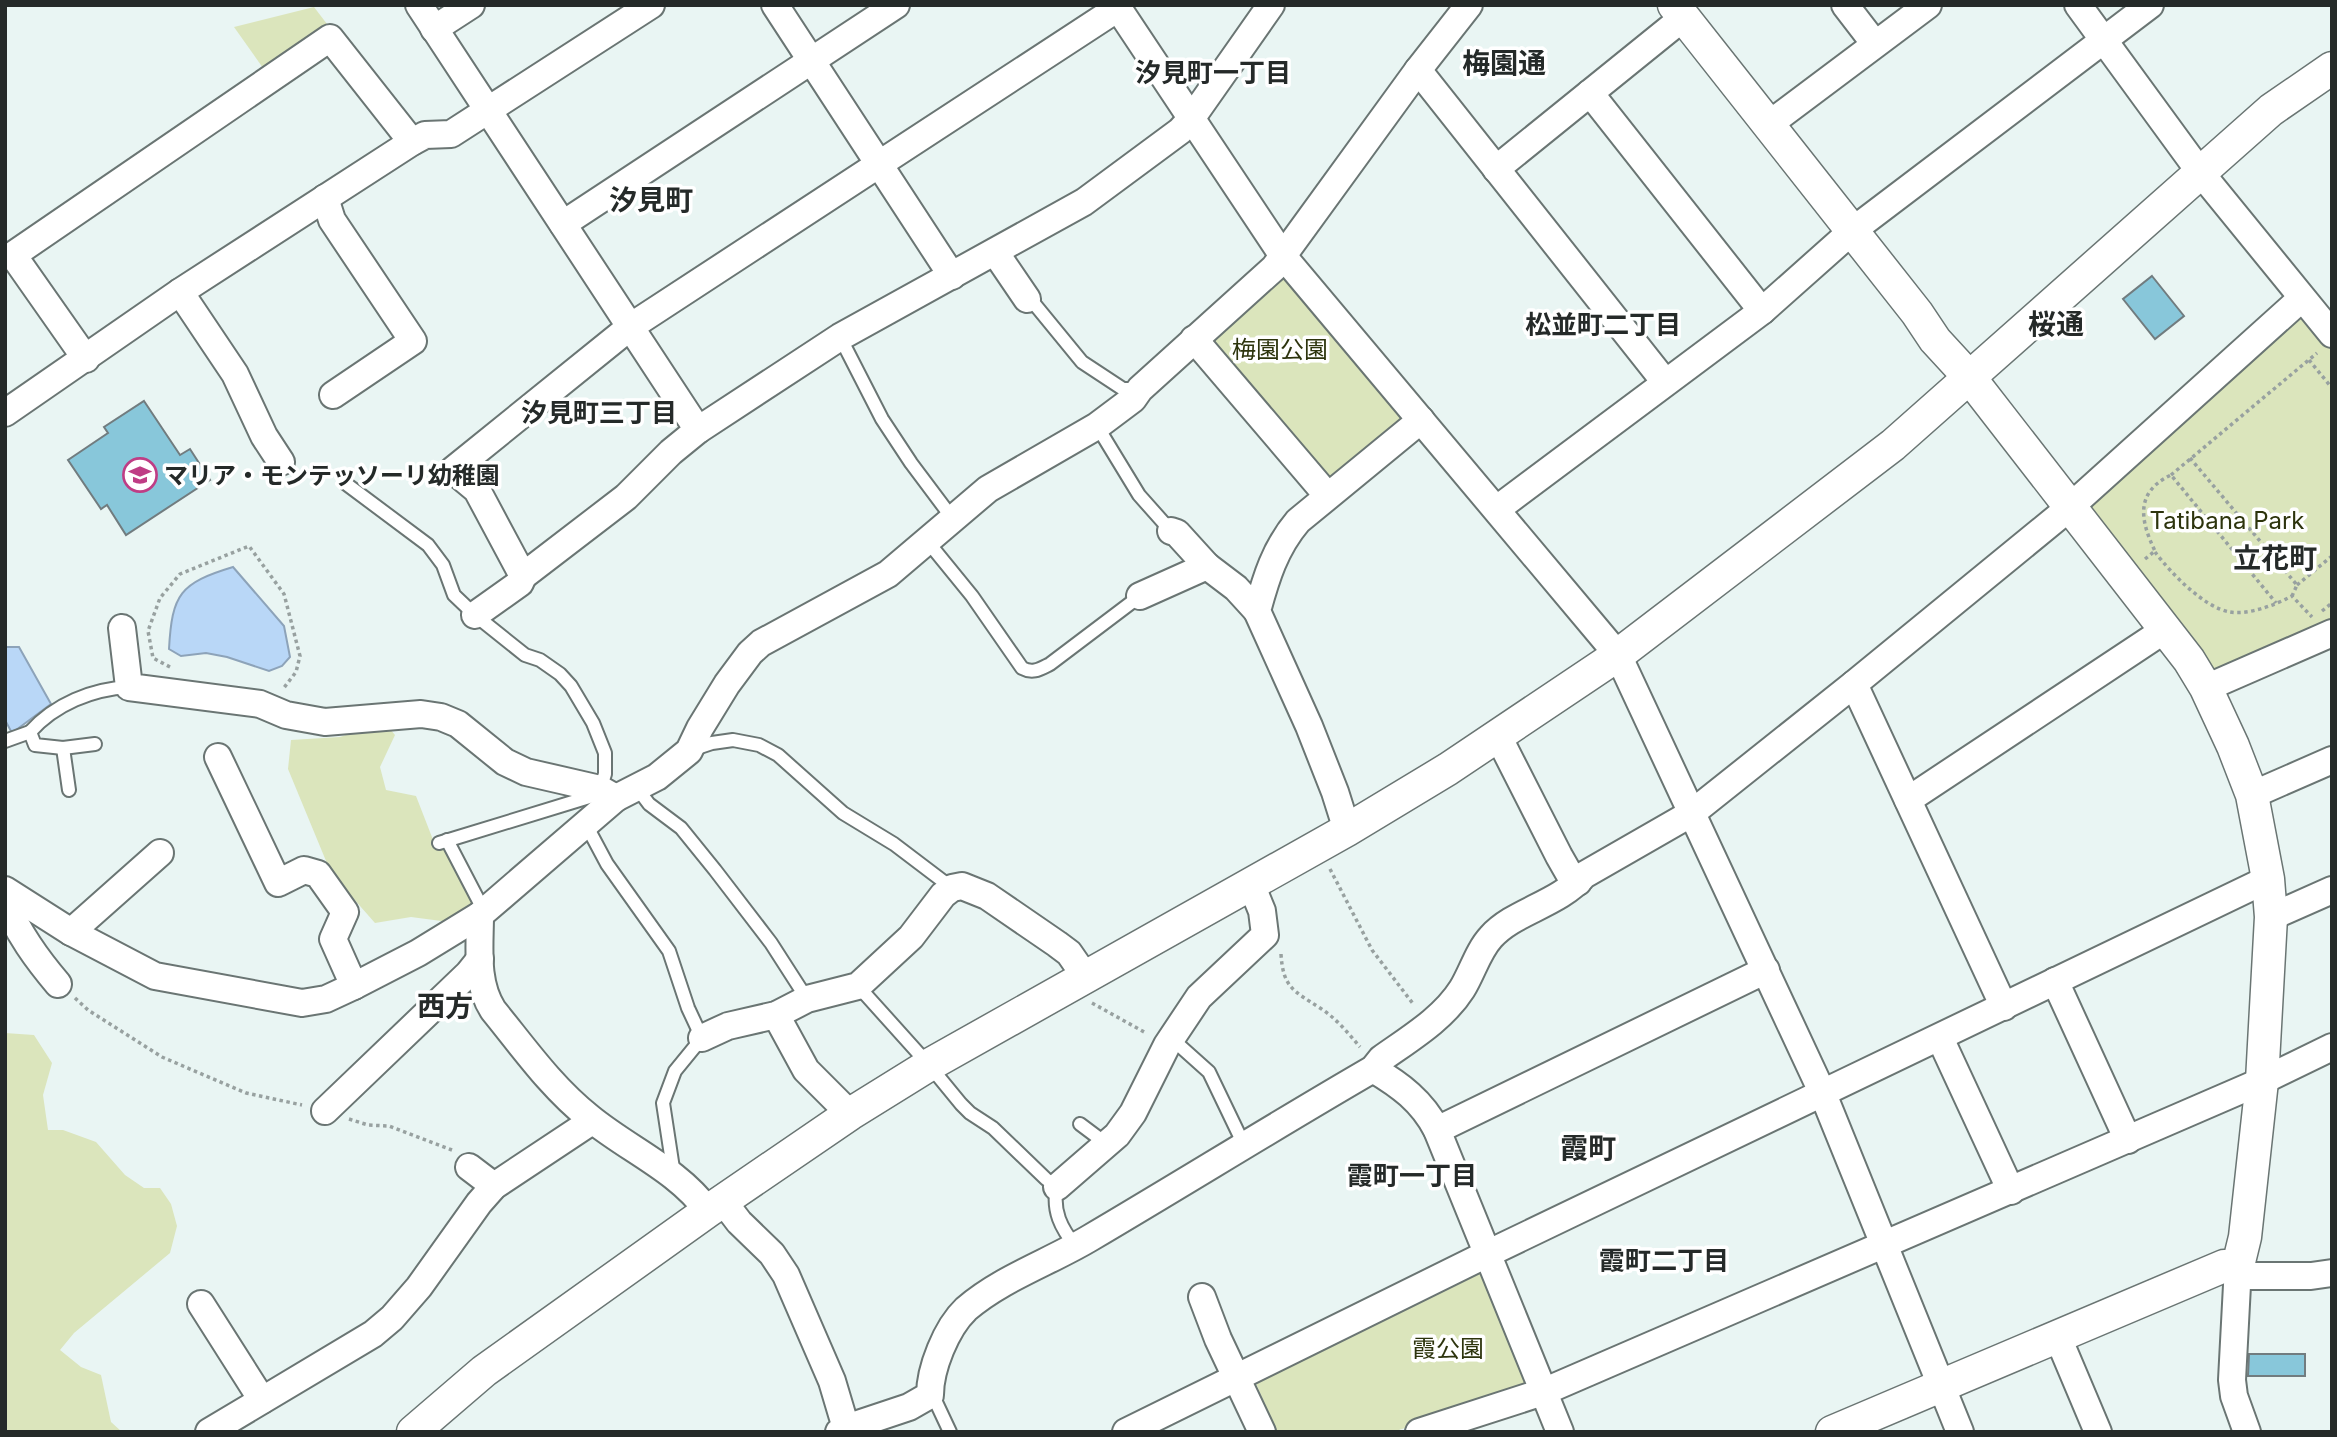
<svg xmlns="http://www.w3.org/2000/svg" width="2337" height="1437" viewBox="0 0 2337 1437" font-family="Inter,'Noto Sans JP',sans-serif">
	<style>
		.green { fill: #dbe5bc }
		.water { fill: #b9d7f7; stroke: #8da3b9; stroke-width: 2 }
		.building { fill: #88c7da; stroke: #717c7f; stroke-width: 2 }
		.lines { fill: none; stroke-linecap: round; stroke-linejoin: round }
		.service-casing { stroke: #6a7573; stroke-width: 16 }
		.minor-casing { stroke: #6a7573; stroke-width: 30 }
		.tertiary-casing { stroke: #6a7573; stroke-width: 35 }
		.path { stroke: #98a1a0; stroke-width: 3.5; stroke-dasharray: 3.5 3.5; stroke-linecap: butt }
		.service { stroke: #fff; stroke-width: 12 }
		.minor { stroke: #fff; stroke-width: 26 }
		.tertiary { stroke: #fff; stroke-width: 32 }
		.labels { text-anchor: middle; dominant-baseline: central; stroke-width: 7; stroke-linejoin: round; paint-order: stroke }
		.park-label { font-size: 24px; fill: #2d340d; stroke: #fff }
		.poi-label { font-size: 24px; font-weight: bold; fill: #252a29; stroke: #fff; text-anchor: start }
		.neighbourhood-label { font-size: 26px; font-weight: bold; fill: #252a29; stroke: #fff }
		.quarter-label { font-size: 28px; font-weight: bold; fill: #252a29; stroke: #fff }
	</style>
	<rect width="100%" height="100%" fill="#e9f5f3"/>
	<g class="green">
		<polygon points="314,7 327,24 263,68 234,27"/>
		<polygon points="1280,277 1290,279 1404,416 1405,426 1333,483 1212,340"/>
		<polygon points="2297,317 2308,317 2332,345 2332,620 2219,671 2209,667 2087,510 2088,503"/>
		<polygon points="384,722 395,735 380,767 386,790 416,796 437,850 447,847 475,904 449,922 411,917 375,923 331,873 288,769 291,740 340,737"/>
		<polygon points="5,1033 34,1035 52,1063 43,1095 48,1130 63,1130 96,1142 125,1175 144,1188 160,1188 171,1204 177,1226 170,1253 74,1333 60,1350 81,1367 101,1375 111,1422 122,1432 5,1432"/>
		<polygon points="1485,1262 1539,1383 1393,1432 1277,1432 1251,1372"/>
	</g>
	<g class="water">
		<path d="M233,567L284,626L290,657L282,666L269,671L227,657L206,653L181,656L169,649C172,594 180,583 233,567Z"/>
		<polygon points="5,647 19,647 51,704 12,733 5,720"/>
	</g>
	<g class="building">
		<polygon points="2152,276 2184,316 2155,339 2123,299"/>
		<polygon points="144,401 180,455 190,449 210,480 126,535 107,505 101,509 68,460 108,433 104,427"/>
		<polygon points="2249,1354 2305,1354 2305,1376 2248,1376"/>
	</g>
	<g class="lines">
		<g class="service-casing">
			<g id="service">
				<polyline points="1027,299 1032,301 1082,362 1123,389 1140,389"/>
				<polyline points="840,337 882,419 911,463 953,519"/>
				<polyline points="1097,426 1139,495 1171,531"/>
				<polyline points="345,483 428,545 443,565 454,595 475,615 525,655 540,660 560,674 571,686 593,723 605,753 605,774 600,789"/>
				<path d="M928,542L972,596L1022,668C1033,674 1040,669 1050,664L1140,596"/>
				<polyline points="5,741 30,732"/>
				<path d="M95,744L63,748L35,745L30,732C55,704 92,689 129,687"/>
				<polyline points="63,748 69,790"/>
				<polyline points="691,750 712,743 733,740 759,745 778,755 843,813 894,844 952,888"/>
				<polyline points="637,788 649,804 681,828 715,870 771,943 807,999"/>
				<polyline points="588,822 591,834 607,864 669,951 688,1008 702,1038 675,1071 663,1103 674,1175"/>
				<polyline points="447,840 484,911"/>
				<polyline points="439,843 599,794"/>
				<path d="M858,986L929,1065L961,1104L970,1113L993,1128L1046,1179L1057,1187C1052,1211 1061,1228 1076,1247"/>
				<polyline points="1171,1038 1209,1072 1245,1147"/>
				<polyline points="1080,1124 1096,1136 1105,1146"/>
				<polyline points="930,1395 935,1400 950,1432"/>
			</g>
		</g>
		<g class="minor-casing">
			<g id="minor">
				<polyline points="419,5 698,430"/>
				<polyline points="775,5 952,276"/>
				<polyline points="1116,5 1283,256 1618,655 1823,1094 1960,1432"/>
				<polyline points="1845,5 1875,44"/>
				<polyline points="2078,5 2200,172 2332,334"/>
				<polyline points="1118,8 630,327 453,470 477,490 523,576 626,497 671,452 698,430 840,337 1084,202 1180,131 1191,119 1271,5"/>
				<polyline points="434,29 471,5"/>
				<polyline points="1418,70 1665,382"/>
				<polyline points="1590,93 1762,311"/>
				<polyline points="1768,125 1928,5"/>
				<polyline points="1496,169 1684,17"/>
				<polyline points="325,198 332,220 413,341 333,395"/>
				<polyline points="563,224 896,5"/>
				<polyline points="995,252 1027,299"/>
				<polyline points="180,292 235,374 264,436 281,462"/>
				<polyline points="1194,339 1327,495"/>
				<polyline points="86,359 13,255 330,38 412,142"/>
				<polyline points="5,413 180,292 412,142 425,135 451,134 651,5"/>
				<polyline points="1497,509 1762,311 1852,231 2150,5"/>
				<polyline points="1171,531 1177,533 1207,566 1236,588 1257,611"/>
				<polyline points="1140,596 1207,566"/>
				<polyline points="475,615 520,583 523,576"/>
				<polyline points="122,628 129,687 260,704 286,715 325,722 421,714 441,717 458,724 505,762 526,772 600,789 616,798"/>
				<polyline points="1854,684 2004,1007"/>
				<polyline points="2206,688 2332,633"/>
				<polyline points="1498,736 1559,856 1571,877 1578,882"/>
				<polyline points="218,757 278,883 304,870 318,874 345,912 333,939 354,986"/>
				<polyline points="2252,795 2332,760"/>
				<polyline points="1908,800 2166,629"/>
				<path d="M1347,830L1335,792L1309,726L1257,611C1266,578 1275,548 1298,521L1421,420"/>
				<polyline points="5,890 71,932 155,976 302,1003 326,999 354,986 418,953 480,915 616,798 657,777 689,751 700,728 727,684 750,653 761,643 888,574 988,489 1097,426 1133,399 1140,389 1274,268 1418,70 1469,5"/>
				<path d="M5,902C19,934 36,958 58,984"/>
				<path d="M480,915C480,947 475,982 493,1010C524,1048 551,1087 590,1118C629,1150 677,1169 708,1211"/>
				<polyline points="2271,917 2332,890"/>
				<polyline points="71,932 160,853"/>
				<polyline points="2055,981 2128,1140"/>
				<polyline points="776,1015 806,1070 850,1114"/>
				<polyline points="702,1038 728,1026 776,1015 807,999 858,986 911,937 943,895 952,888 962,886 987,896 1057,944 1069,953 1085,976"/>
				<polyline points="1940,1038 2011,1191"/>
				<path d="M1373,1069C1400,1085 1422,1101 1437,1130L1560,1432"/>
				<polyline points="325,1111 468,974 480,959"/>
				<polyline points="1437,1130 1766,970"/>
				<polyline points="469,1167 494,1186"/>
				<polyline points="1057,1187 1117,1135 1133,1113 1167,1045 1199,997 1265,935 1262,911 1251,884"/>
				<polyline points="723,1201 739,1222 772,1254 786,1275 832,1381 846,1428 839,1432"/>
				<polyline points="2238,1266 2232,1380 2234,1396 2247,1432"/>
				<polyline points="2237,1276 2311,1276 2332,1273"/>
				<polyline points="1202,1297 1218,1339 1262,1432"/>
				<polyline points="201,1304 262,1400"/>
				<polyline points="2057,1335 2098,1432"/>
				<path d="M846,1428L909,1407L930,1395C930,1369 946,1328 966,1309C1002,1278 1050,1262 1090,1238C1185,1182 1278,1124 1373,1069L1381,1059C1409,1039 1443,1019 1462,989C1472,973 1478,951 1491,937C1514,911 1558,905 1584,875L1692,813L1854,684L2069,508L2302,298"/>
				<polyline points="209,1432 373,1334 392,1318 419,1287 479,1203 494,1186 592,1121"/>
				<polyline points="1126,1432 1487,1254 2268,879"/>
				<polyline points="1419,1432 1543,1392 2262,1081 2332,1047"/>
			</g>
		</g>
		<g class="tertiary-casing">
			<g id="tertiary">
				<polyline points="1674,5 1917,313 1935,340 1970,378 2189,660 2206,688 2233,746 2252,795 2268,879 2271,917 2262,1081 2245,1237 2238,1266 2224,1266 1832,1432"/>
				<polyline points="413,1432 484,1371 708,1211 850,1114 929,1065 1347,830 1448,769 1618,655 1893,445 2271,110 2332,68"/>
			</g>
		</g>
		<g class="path">
			<polyline points="2309,360 2332,388"/>
			<polyline points="2190,458 2297,585 2292,596"/>
			<polyline points="2171,475 2317,353"/>
			<path d="M2155,552C2170,572 2204,608 2230,612C2249,615 2275,605 2292,596L2312,617"/>
			<path d="M2145,559L2155,551C2140,520 2135,492 2171,475L2276,603"/>
			<polyline points="2297,585 2332,556"/>
			<polyline points="2322,611 2332,603"/>
			<polyline points="170,667 153,658 148,631 160,598 180,574 249,546 284,594 300,656 296,672 283,689"/>
			<polyline points="1330,869 1372,950 1414,1005"/>
			<path d="M1281,954C1283,988 1294,991 1320,1008C1336,1018 1348,1033 1360,1047"/>
			<polyline points="75,998 88,1010 162,1057 246,1093 302,1105"/>
			<polyline points="1092,1003 1146,1033"/>
			<polyline points="349,1119 368,1125 389,1126 452,1150"/>
		</g>
		<use href="#service" class="service"/>
		<use href="#minor" class="minor"/>
		<use href="#tertiary" class="tertiary"/>
	</g>
	<defs>
		<g id="school-ring" transform="scale(1.75)"><circle r="9.5" fill="#fff" stroke="#bf3d85" stroke-width="1.5"/><path d="M0-5L7-2L0 1L-7-2ZM-4 1L0 2.5L4 1V4Q0 6-4 4Z" fill="#bf3d85"/></g>
	</defs>
	<g fill-rule="evenodd">
		<use href="#school-ring" x="140" y="475"/>
	</g>
	<g class="labels">
		<g class="park-label">
			<text x="1280" y="349">梅園公園</text>
			<text x="2227" y="520">Tatibana Park</text>
			<text x="1448" y="1348">霞公園</text>
		</g>
		<g class="poi-label">
			<text x="164" y="475">マリア・モンテッソーリ幼稚園</text>
		</g>
		<g class="neighbourhood-label">
			<text x="1213" y="72">汐見町一丁目</text>
			<text x="1603" y="324">松並町二丁目</text>
			<text x="599" y="412">汐見町三丁目</text>
			<text x="1412" y="1175">霞町一丁目</text>
			<text x="1664" y="1260">霞町二丁目</text>
		</g>
		<g class="quarter-label">
			<text x="1504" y="63">梅園通</text>
			<text x="651" y="200">汐見町</text>
			<text x="2056" y="324">桜通</text>
			<text x="2275" y="558">立花町</text>
			<text x="445" y="1006">西方</text>
			<text x="1588" y="1148">霞町</text>
		</g>
	</g>
	<rect width="2337" height="1437" fill="none" stroke="#252a29" stroke-width="14"/>
</svg>
